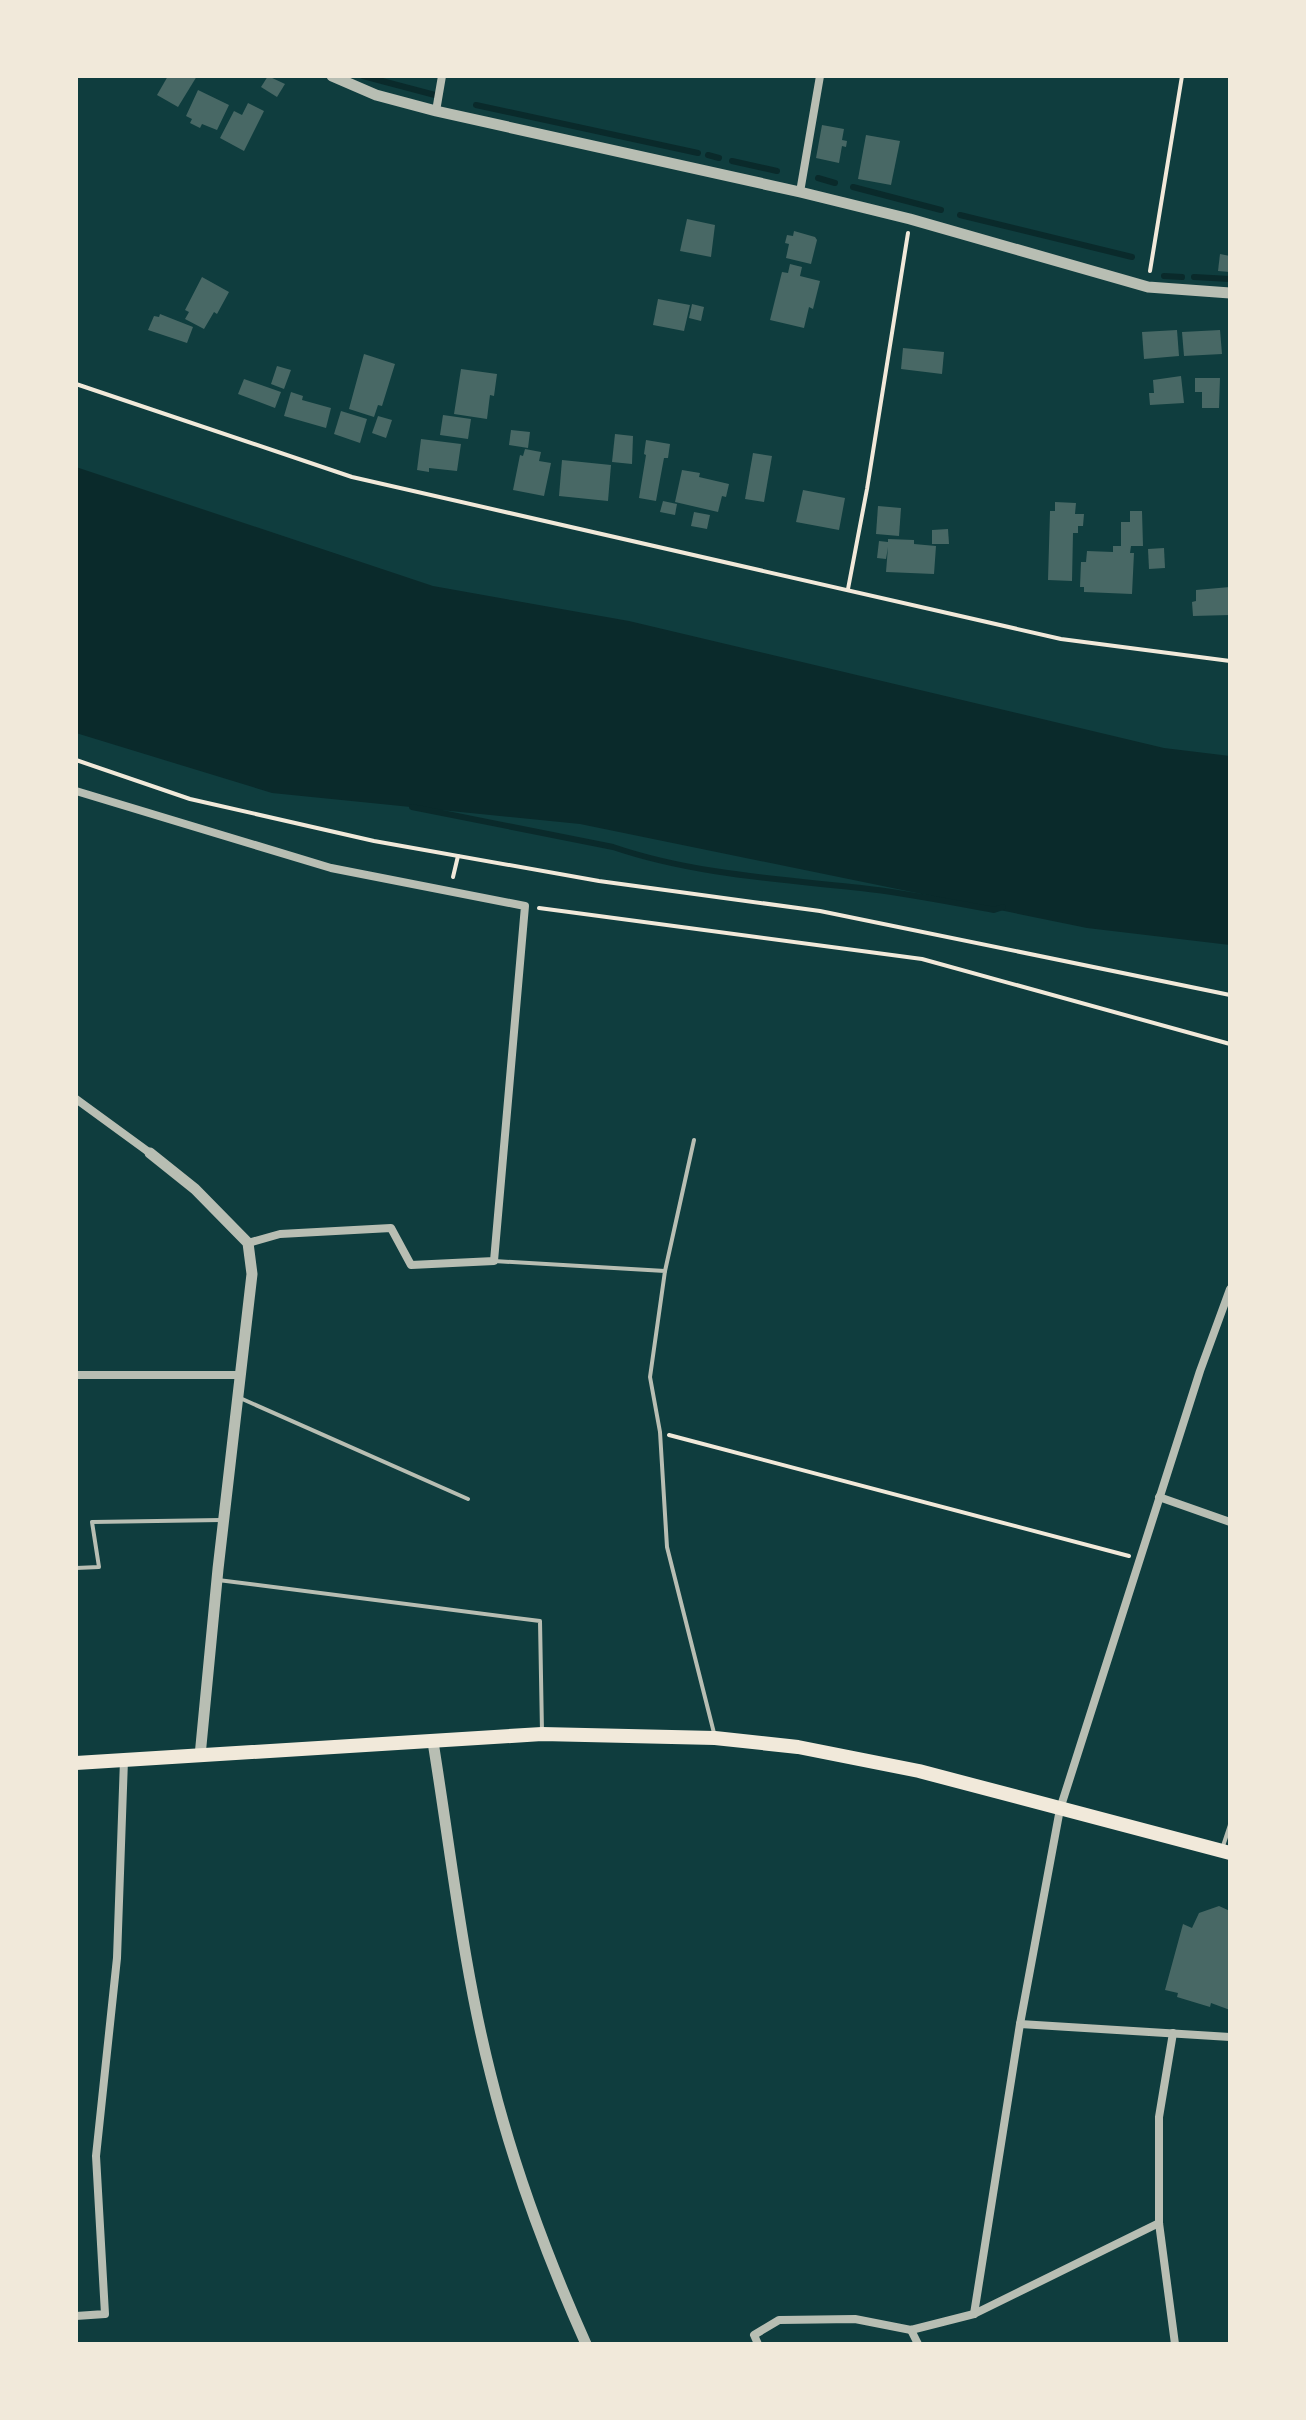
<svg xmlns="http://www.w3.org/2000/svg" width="1306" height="2420" viewBox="0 0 1306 2420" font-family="'Archivo Narrow',sans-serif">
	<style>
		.water { fill: #0a2a2b }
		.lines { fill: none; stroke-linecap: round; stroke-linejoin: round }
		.stream { stroke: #0a2a2b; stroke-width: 6 }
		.building { fill: #486865 }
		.path { stroke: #f1e9da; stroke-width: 4 }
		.service { stroke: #b8beb3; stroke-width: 4 }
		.minor { stroke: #b8beb3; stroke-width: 8 }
		.tertiary { stroke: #b8beb3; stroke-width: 11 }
		.primary { stroke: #f1e9da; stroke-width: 14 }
	</style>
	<rect width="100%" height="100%" fill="#0f3d3e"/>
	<polygon class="water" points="76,467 433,586 629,621 1164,748 1230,756 1230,945 1087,928 580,824 272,793 76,733"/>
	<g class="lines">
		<g class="stream">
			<polyline points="363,76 435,95"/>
			<polyline points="476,105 698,153"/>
			<polyline points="708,155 719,158"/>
			<polyline points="732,161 777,171"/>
			<polyline points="818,178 835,183"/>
			<polyline points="853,187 941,210"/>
			<polyline points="960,215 1132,257"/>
			<polyline points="1164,276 1182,277"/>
			<polyline points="1194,277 1230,279"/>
			<path d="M412,807L613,847C692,874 778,879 861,888C906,893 950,902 994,910L1003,907"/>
		</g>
	</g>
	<g class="building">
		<polygon points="168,76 197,76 178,107 157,95"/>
		<polygon points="268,76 285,84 277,97 261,87"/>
		<polygon points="198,90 229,105 217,130 202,124 200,128 190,123 192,119 186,116"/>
		<polygon points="248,103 264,111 244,151 220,138 234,111 242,115"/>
		<polygon points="822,125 844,129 842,140 847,141 846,147 842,146 839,163 816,158"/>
		<polygon points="866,135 900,141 891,185 858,179"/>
		<polygon points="687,219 715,225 711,257 680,251"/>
		<polygon points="794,231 815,237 817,240 811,264 786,258 789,244 785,243 787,235 793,236"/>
		<polygon points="1220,254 1230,256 1230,272 1218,271"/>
		<polygon points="790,264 802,267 800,276 820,281 813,309 809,307 804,328 770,320 782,272 788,273"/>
		<polygon points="202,277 229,292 217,314 214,312 204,329 185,319 189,312 185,310"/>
		<polygon points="658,299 690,305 684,331 653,325"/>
		<polygon points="692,304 704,307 701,321 689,318"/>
		<polygon points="160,314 193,327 187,343 148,330 154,316 159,317"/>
		<polygon points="1177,330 1179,356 1144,359 1142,332"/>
		<polygon points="1220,330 1222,354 1184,356 1182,332"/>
		<polygon points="903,348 944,352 942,374 901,369"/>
		<polygon points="364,354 395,364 382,406 378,405 374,417 349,409"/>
		<polygon points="277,366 291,370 284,389 271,384"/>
		<polygon points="461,369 497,374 494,396 490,395 487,419 454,414"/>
		<polygon points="1181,376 1184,403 1150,405 1149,393 1154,393 1153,380"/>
		<polygon points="1195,378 1220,378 1219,408 1202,408 1202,392 1195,392"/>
		<polygon points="244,379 281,392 275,408 238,394"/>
		<polygon points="291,392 303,396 302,400 331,408 326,428 284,416"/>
		<polygon points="341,411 367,419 360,443 334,434"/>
		<polygon points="443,415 471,419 468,439 440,435"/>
		<polygon points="378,416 392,420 386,438 372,433"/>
		<polygon points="511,430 530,432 528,448 509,445"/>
		<polygon points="615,434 633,436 632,464 612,462"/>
		<polygon points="421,439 461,444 457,471 429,468 429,472 417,470"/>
		<polygon points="646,440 670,444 668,458 664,458 656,501 639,498 646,455 644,454"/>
		<polygon points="525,449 541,452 539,461 551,463 544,496 513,490 520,455 523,456"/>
		<polygon points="753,453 772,456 764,502 745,499"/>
		<polygon points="562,460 611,465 608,501 559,496"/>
		<polygon points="682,470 700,473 699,477 729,484 726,497 722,496 718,512 675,502"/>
		<polygon points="803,490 845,498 839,530 796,522"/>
		<polygon points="663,501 677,504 675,515 660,512"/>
		<polygon points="1055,502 1076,503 1075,514 1084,514 1083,526 1078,526 1078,533 1073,533 1072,581 1048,580 1050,511 1055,511"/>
		<polygon points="878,506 901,508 899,536 876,534"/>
		<polygon points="1130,511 1142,511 1143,546 1131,546 1130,553 1134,553 1132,594 1084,592 1084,587 1080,587 1081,562 1086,562 1087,551 1113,552 1113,546 1121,546 1121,522 1130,522"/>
		<polygon points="694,512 710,515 707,529 691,526"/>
		<polygon points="948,529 949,544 932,544 932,530"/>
		<polygon points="888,539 914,540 914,544 936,546 934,574 886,572 888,547 886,559 877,558 879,541 888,542"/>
		<polygon points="1164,548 1165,568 1149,569 1148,549"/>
		<polygon points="1230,587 1230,615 1193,616 1192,602 1196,601 1196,590"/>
		<polygon points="1219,1906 1230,1911 1230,2010 1211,2003 1210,2007 1177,1997 1178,1993 1165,1990 1183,1924 1192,1928 1199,1913"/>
	</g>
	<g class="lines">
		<g class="path">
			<polyline points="1150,271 1182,76"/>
			<polyline points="76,384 352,477 1061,639 1230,661"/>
			<polyline points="848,589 867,489 908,233"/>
			<polyline points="76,760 190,799 374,841 599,881 820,911 1230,995"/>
			<polyline points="453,877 458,856"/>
			<polyline points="539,908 922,959 1230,1044"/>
			<polyline points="669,1435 1129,1556"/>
		</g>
		<g class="service">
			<polyline points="494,1261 665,1271 650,1377 660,1432 667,1547 714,1733"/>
			<polyline points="665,1271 694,1140"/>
			<polyline points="240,1398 468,1499"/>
			<polyline points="76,1568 99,1567 92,1522 221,1520"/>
			<polyline points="218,1580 540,1621 542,1732"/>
			<polyline points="1222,1849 1230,1825"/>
		</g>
		<g class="minor">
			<polyline points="436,111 442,76"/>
			<polyline points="800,192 820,76"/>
			<polyline points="76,791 331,868 525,906 494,1261 411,1265 391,1228 280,1234 248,1243"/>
			<polyline points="76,1099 150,1153"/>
			<polyline points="76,1375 240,1375"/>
			<polyline points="1159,1497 1230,1522"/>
			<polyline points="1020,2024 1230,2037"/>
			<polyline points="1173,2033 1159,2117 1159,2223 1175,2344"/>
			<polyline points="974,2314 1020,2024 1060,1809 1200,1371 1230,1289"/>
			<polyline points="76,2316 105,2314 96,2156 117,1958 124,1760"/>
			<polyline points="911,2330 918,2344"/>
			<polyline points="758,2344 754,2335 779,2320 855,2319 911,2330 974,2314 1159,2223"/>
		</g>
		<g class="tertiary">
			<polyline points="332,76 376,95 436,111 800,192 910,219 1148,287 1230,293"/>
			<polyline points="150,1153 195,1189 248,1243 252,1274 218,1569 200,1756"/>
			<path d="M433,1742C451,1853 463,1967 491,2076C514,2169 547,2257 586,2344"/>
		</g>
		<polyline class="primary" points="76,1763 542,1734 715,1738 798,1747 919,1771 1230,1853"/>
	</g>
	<rect width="1306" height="2420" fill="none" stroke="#f1e9da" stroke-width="156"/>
</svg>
